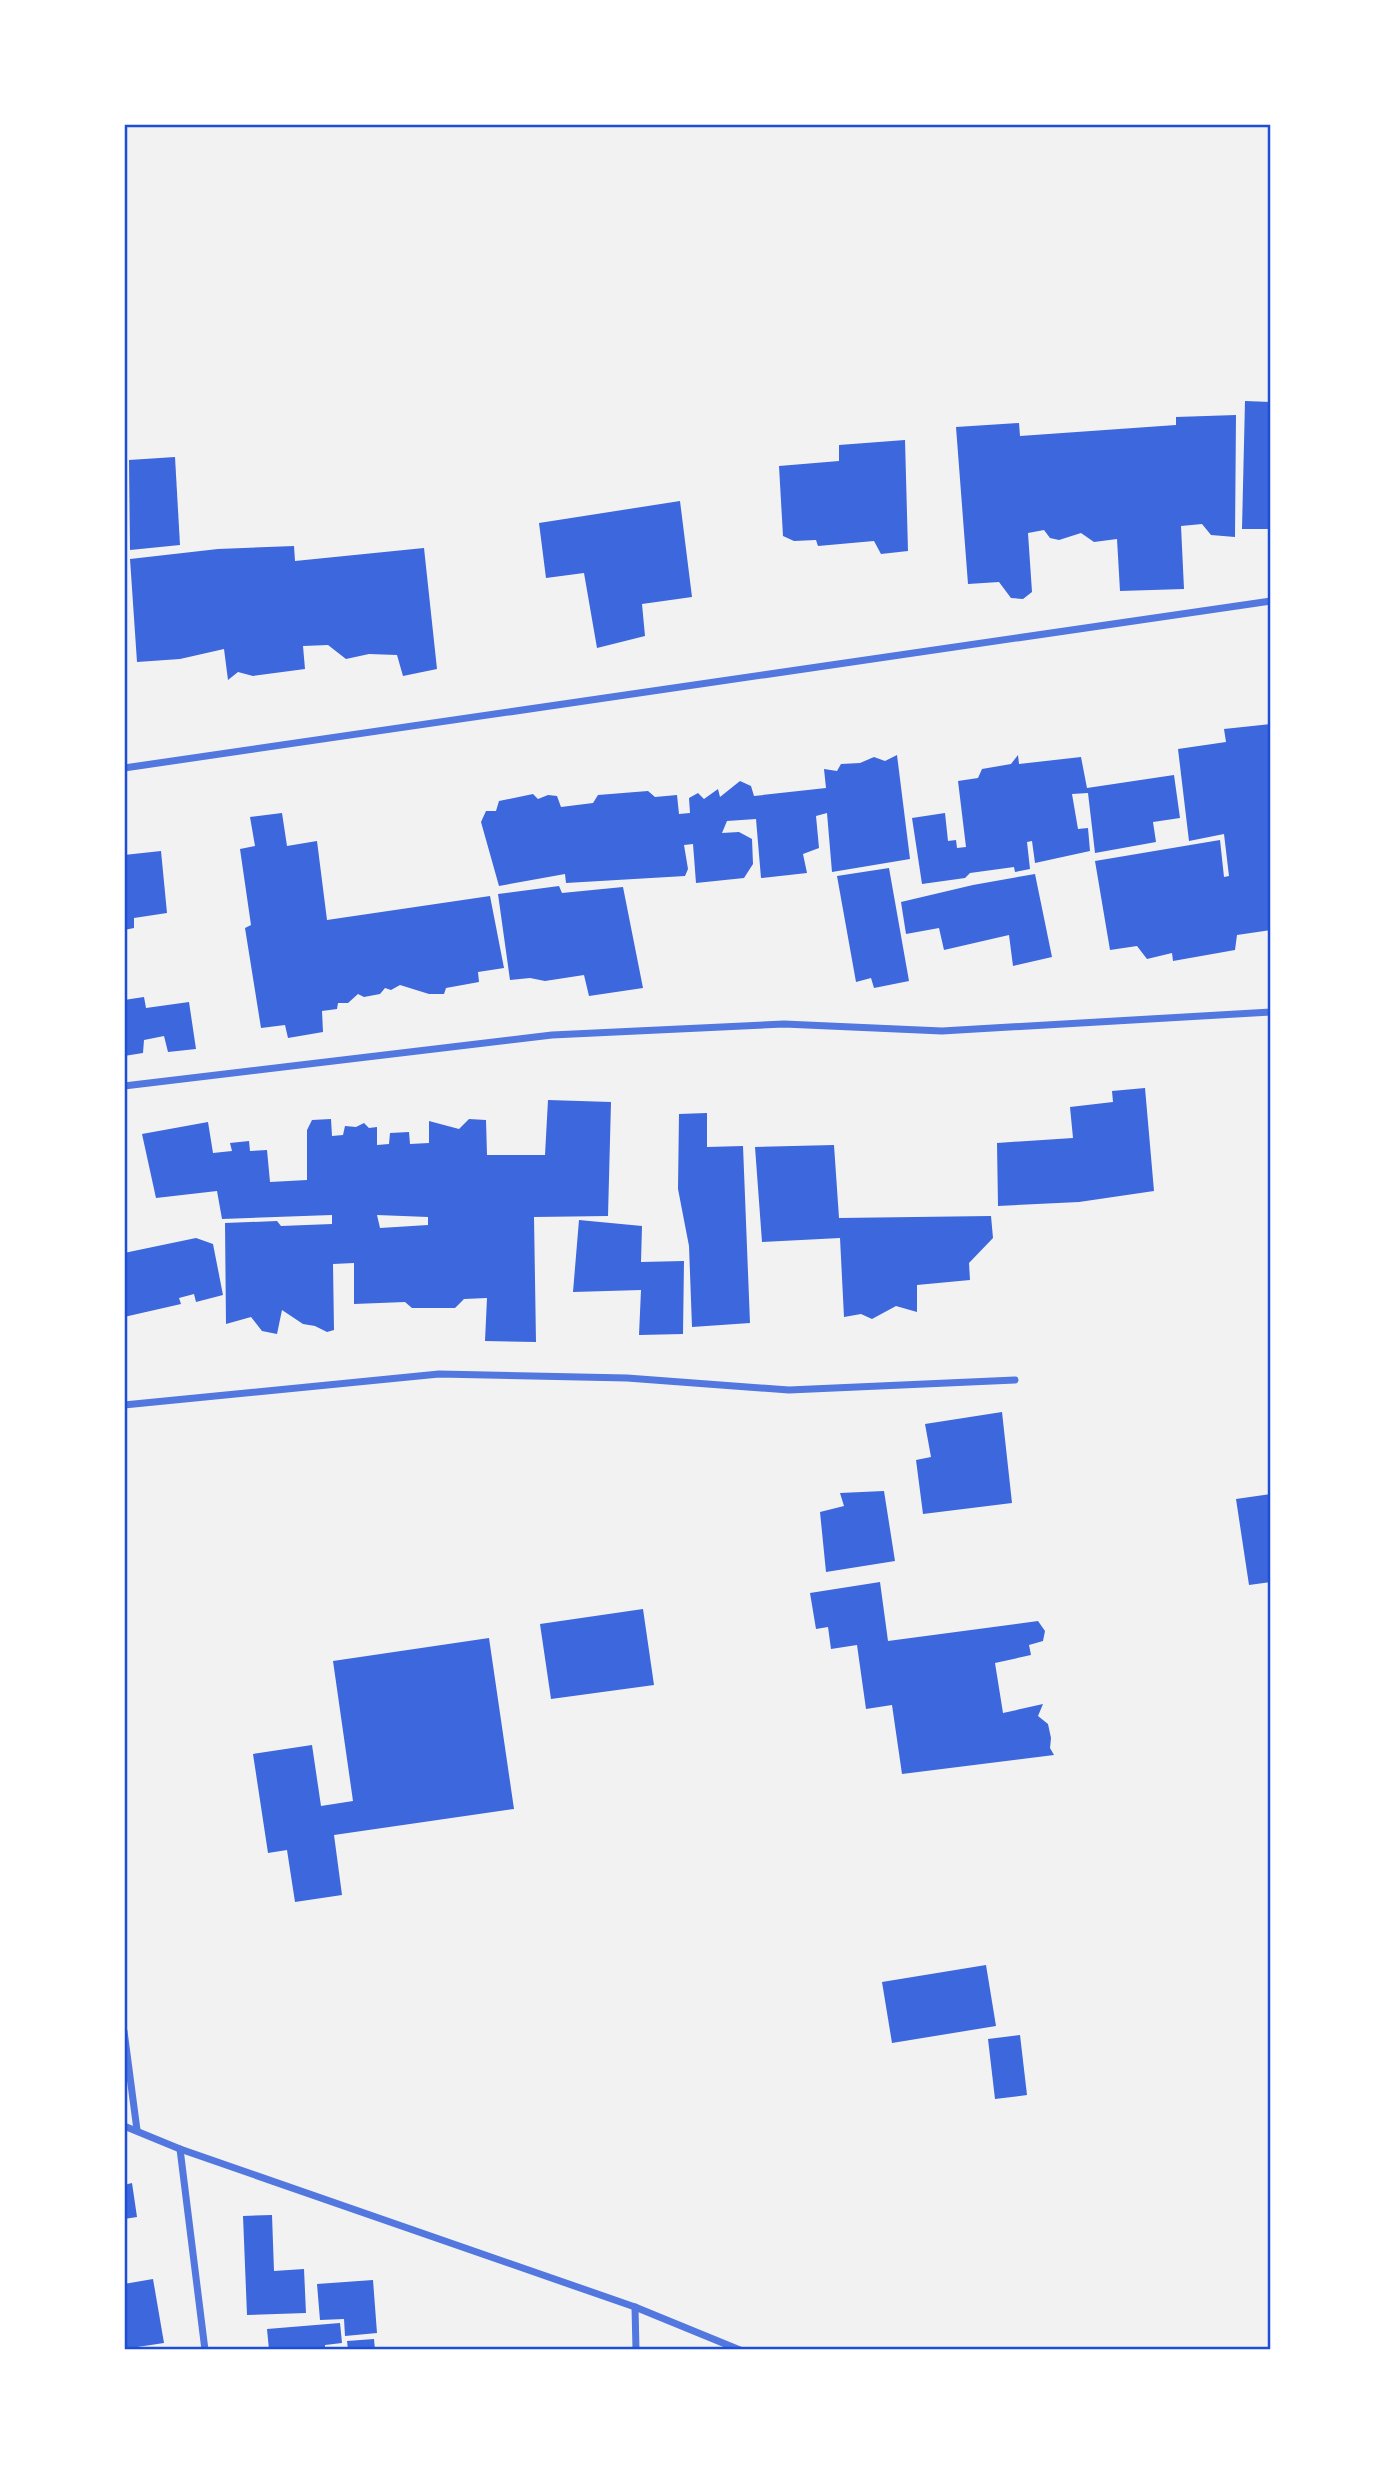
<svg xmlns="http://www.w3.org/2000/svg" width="1395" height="2474" viewBox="0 0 1395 2474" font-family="Raleway,sans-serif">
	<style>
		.building { fill: #3d67dc; fill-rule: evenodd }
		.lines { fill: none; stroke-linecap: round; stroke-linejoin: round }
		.minor { stroke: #5277de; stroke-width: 7 }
		.neatline { fill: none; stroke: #1d4ed8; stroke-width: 2.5 }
	</style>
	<rect width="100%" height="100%" fill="#f2f2f2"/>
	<g class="building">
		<polygon points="1245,401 1271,402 1271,529 1242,529"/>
		<polygon points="1236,415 1235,537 1211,535 1202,524 1181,526 1184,589 1120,591 1117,539 1094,542 1081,533 1059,540 1050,538 1044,530 1028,533 1032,592 1023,599 1011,598 999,582 968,584 956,427 1019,423 1020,436 1176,425 1176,417"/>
		<polygon points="905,440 908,551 881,554 874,541 818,546 816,540 794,541 783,536 779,466 839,461 839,445"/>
		<polygon points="175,457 180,545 130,550 129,460"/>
		<polygon points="680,501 692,597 642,604 645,636 597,648 584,573 546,578 539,523"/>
		<polygon points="294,546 295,561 424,548 437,669 403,676 397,655 369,654 346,659 328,645 303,646 305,669 253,676 238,672 228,680 224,649 180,659 137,662 130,559 218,549"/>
		<polygon points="1271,724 1271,930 1237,935 1235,950 1173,961 1172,953 1147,959 1137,946 1110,950 1095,861 1220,840 1224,877 1229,876 1224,834 1189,841 1178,749 1226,742 1224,729"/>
		<polygon points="897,755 910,859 832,872 827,813 816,816 819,848 803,854 807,873 761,878 756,819 727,821 722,833 739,832 752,839 753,864 744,878 696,883 693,844 684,845 688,869 685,876 566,883 565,874 499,886 481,822 486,811 496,811 499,801 533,794 538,799 548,795 557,796 561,807 593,803 598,795 648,791 655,797 677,795 679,814 690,813 689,798 698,793 704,799 718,789 720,797 740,781 751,786 754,796 826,788 824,769 837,771 841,764 860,763 874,757 885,761"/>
		<polygon points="1018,755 1019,764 1081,757 1087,788 1174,775 1180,818 1153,822 1156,842 1095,853 1088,793 1072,794 1078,829 1088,828 1090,851 1035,863 1032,841 1027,842 1030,869 1015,872 1014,867 970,873 965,878 922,884 912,818 945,813 948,841 956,840 957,848 966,847 958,781 978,778 982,769 1011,764"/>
		<polygon points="282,813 287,846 317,841 327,920 490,896 504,968 478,972 479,982 446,988 444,994 429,994 400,985 391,990 385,988 380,994 364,997 358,994 348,1003 338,1003 337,1009 322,1011 323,1032 288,1038 285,1025 261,1028 245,928 251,925 240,849 255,846 250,817"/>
		<polygon points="161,851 167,913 134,918 134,928 124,930 124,855"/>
		<polygon points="889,868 909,981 874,988 871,978 856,982 837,876"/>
		<polygon points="1035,874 1052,957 1013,966 1009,935 944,950 939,928 906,934 901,902 973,885"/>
		<polygon points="559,886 562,893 623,887 643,988 589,996 584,975 545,981 530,978 510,980 498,894"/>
		<polygon points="144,997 146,1008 189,1002 196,1049 168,1052 164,1036 144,1040 143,1053 124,1056 124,1000"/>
		<polygon points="1145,1088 1154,1191 1079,1202 998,1206 997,1143 1073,1138 1070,1107 1113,1102 1112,1091"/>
		<path d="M548,1100L611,1102L608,1216L534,1217L536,1342L485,1341L487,1298L464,1299L455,1308H412L405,1302L354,1304V1263L333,1264L334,1330L327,1332L315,1326L303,1324L282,1310L277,1334L262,1331L251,1317L226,1324L225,1223L277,1221L281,1226L332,1224V1215L222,1219L217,1191L156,1198L142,1134L208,1122L213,1153L232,1151L230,1143L249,1141L250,1151L267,1150L270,1182L307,1180V1130L312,1120L331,1119L332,1136L343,1135L345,1126L356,1127L364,1123L369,1128L377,1127V1145L389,1144L390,1133L409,1132L410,1144L429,1143V1121L459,1129L469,1119L486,1120L487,1155H545ZM377,1215L428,1217V1225L380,1228Z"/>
		<polygon points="707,1113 707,1147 743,1146 750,1323 692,1327 689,1246 678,1189 679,1114"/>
		<polygon points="834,1145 839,1218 991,1216 993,1238 969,1263 970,1280 917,1285 917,1312 896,1306 872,1319 861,1314 844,1317 840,1238 762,1242 755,1147"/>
		<polygon points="579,1220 642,1226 641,1262 684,1261 683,1334 639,1335 641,1290 573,1292"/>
		<polygon points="196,1238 213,1244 223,1295 196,1302 194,1294 179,1298 181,1304 124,1317 124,1253"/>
		<polygon points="1002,1412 1012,1503 923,1514 916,1460 931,1457 925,1424"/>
		<polygon points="884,1491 895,1561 826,1572 820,1512 844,1506 840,1493"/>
		<polygon points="1271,1494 1271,1582 1249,1585 1236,1499"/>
		<polygon points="880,1582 888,1641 1038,1621 1045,1631 1043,1641 1029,1645 1031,1655 995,1663 1003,1713 1043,1704 1038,1716 1048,1724 1051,1738 1050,1748 1054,1755 902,1774 892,1705 866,1709 857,1645 831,1649 828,1627 816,1629 810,1593"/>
		<polygon points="643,1609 654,1685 551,1699 540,1624"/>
		<polygon points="489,1638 514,1809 334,1835 342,1895 295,1902 287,1850 268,1853 253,1754 312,1745 321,1806 353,1801 333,1661"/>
		<polygon points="986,1965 996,2026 892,2043 882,1982"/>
		<polygon points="1020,2035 1027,2095 995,2099 988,2039"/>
		<polygon points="132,2183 137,2217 124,2219 124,2185"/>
		<polygon points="272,2215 274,2271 304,2269 306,2313 247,2315 243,2216"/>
		<polygon points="153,2279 164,2343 124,2349 124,2284"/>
		<polygon points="373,2280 377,2333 345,2336 344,2319 320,2320 317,2284"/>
		<polygon points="340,2323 342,2343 325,2345 325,2350 269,2350 267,2329"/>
		<polygon points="374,2339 375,2350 348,2350 347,2341"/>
	</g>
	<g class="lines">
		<g class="minor">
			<polyline points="124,768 1271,601"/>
			<polyline points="124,1086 552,1035 784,1024 942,1031 1271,1012"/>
			<polyline points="124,1405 439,1374 627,1378 789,1390 1015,1380"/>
			<polyline points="124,2031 137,2130"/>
			<polyline points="124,2126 180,2149 635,2307 740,2350"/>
			<polyline points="180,2149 205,2350"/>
			<polyline points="635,2307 636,2350"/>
		</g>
	</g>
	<rect width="1395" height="2474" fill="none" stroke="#ffffff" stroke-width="252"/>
	<rect x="126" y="126" width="1143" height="2222" class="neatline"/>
</svg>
